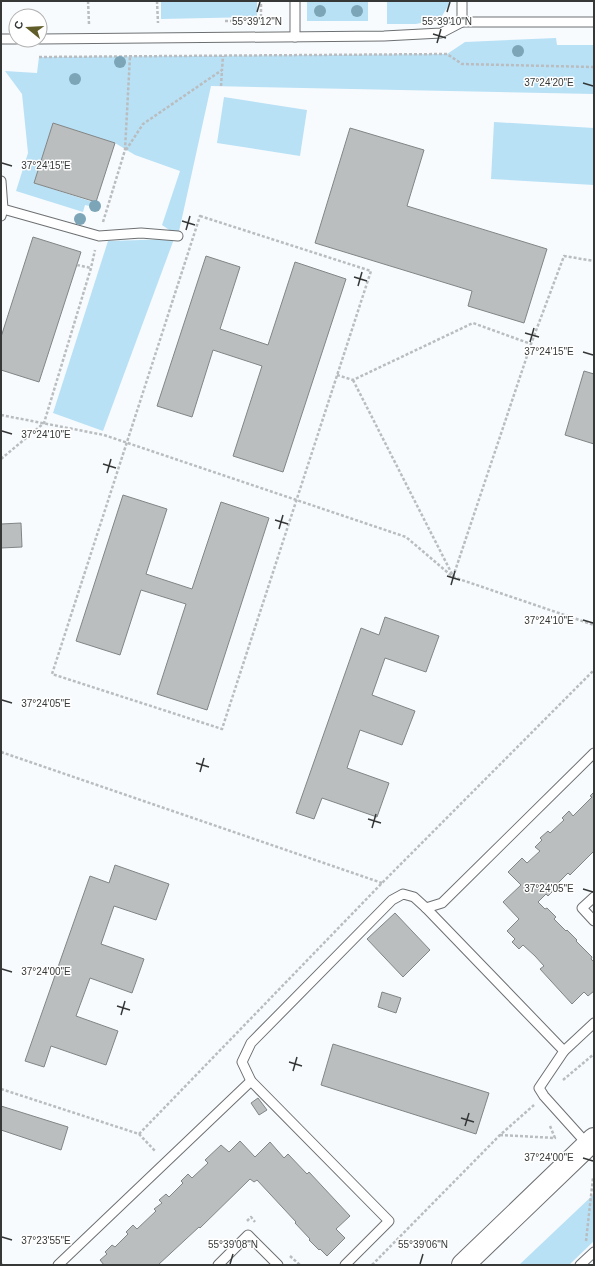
<svg xmlns="http://www.w3.org/2000/svg" width="595" height="1266" viewBox="0 0 595 1266" font-family="Arial,sans-serif">
	<style>
		.green { fill: #b8e1f6 }
		.building { fill: #babebe; stroke: #828585 }
		.lines { fill: none; stroke-linecap: round; stroke-linejoin: round }
		.lane-casing { stroke: #6d7072; stroke-width: 11 }
		.secondary-casing { stroke: #6d7072; stroke-width: 24 }
		.path { stroke: #babdbf; stroke-width: 2.5; stroke-dasharray: 3 2; stroke-linecap: butt }
		.lane { stroke: #fff; stroke-width: 9 }
		.secondary { stroke: #fff; stroke-width: 22 }
		.tree { fill: #7ca5b7 }
		.ticks { fill: none; stroke: #363838; stroke-width: 1.5 }
		.ticks-label { font-size: 10px; text-anchor: middle; fill: #363838; stroke: #fff; stroke-width: 3; stroke-linejoin: round; paint-order: stroke }
	</style>
	<rect width="100%" height="100%" fill="#f8fbfd"/>
	<g class="green">
		<polygon points="161,1 257,1 257,17 161,19"/>
		<rect x="307" y="1" width="61" height="20"/>
		<polygon points="387,1 450,1 450,3 440,19 416,24 387,24"/>
		<polygon points="556,38 557,45 594,45 594,94 211,86 178,236 162,225 180,171 135,155 115,143 53,123 34,183 99,204 98,208 85,205 83,212 16,191 28,153 22,94 5,71 37,73 39,57 447,54 465,42"/>
		<polygon points="224,97 307,110 300,156 217,143"/>
		<polygon points="494,122 594,128 594,185 491,179"/>
		<polygon points="174,239 103,431 53,413 108,241"/>
		<polygon points="594,1194 594,1241 569,1265 519,1265"/>
	</g>
	<g class="building">
		<polygon points="53,123 115,143 96,202 34,183"/>
		<polygon points="350,128 424,150 407,206 547,249 524,323 468,306 472,291 315,243"/>
		<polygon points="33,237 81,252 39,382 1,370 1,337"/>
		<polygon points="206,256 240,267 220,329 268,345 295,262 346,279 283,472 233,456 262,366 213,350 192,417 157,406"/>
		<polygon points="584,371 594,374 594,444 565,435"/>
		<polygon points="123,495 167,509 146,574 192,589 221,502 269,518 207,710 157,694 186,604 141,590 120,655 76,641"/>
		<polygon points="21,523 22,547 1,548 1,524"/>
		<polygon points="385,617 439,636 426,672 385,658 372,695 415,711 402,745 360,730 347,768 389,783 377,817 322,798 314,819 296,813 361,628 379,635"/>
		<polygon points="594,792 594,851 570,875 568,873 556,885 558,886 548,896 546,894 538,902 545,909 547,908 556,917 554,919 566,931 567,930 577,940 576,941 592,957 591,959 594,962 594,991 588,996 584,992 572,1004 540,969 544,966 535,956 523,945 519,949 512,942 515,939 507,931 519,919 503,902 521,885 508,872 522,858 527,863 540,851 535,847 542,840 540,838 548,831 550,833 564,820 562,818 569,811 573,816 592,797 590,796"/>
		<polygon points="115,865 169,884 156,920 114,906 101,944 144,959 132,993 90,978 76,1016 118,1031 106,1065 51,1046 44,1067 25,1061 90,876 109,883"/>
		<polygon points="395,913 430,950 403,977 367,939"/>
		<polygon points="382,992 401,998 396,1013 378,1007"/>
		<polygon points="333,1044 489,1093 476,1134 321,1085"/>
		<polygon points="258,1098 267,1110 259,1115 251,1103"/>
		<polygon points="1,1106 68,1127 61,1150 1,1130"/>
		<polygon points="240,1141 255,1157 270,1142 284,1158 288,1154 307,1174 309,1172 350,1216 336,1229 345,1238 327,1256 320,1249 319,1250 309,1240 310,1239 295,1223 296,1222 257,1180 254,1182 250,1179 200,1228 199,1227 158,1265 104,1265 100,1260 107,1254 105,1252 112,1245 115,1247 128,1234 126,1232 133,1225 137,1229 156,1211 154,1209 162,1203 159,1200 166,1194 169,1197 183,1183 181,1181 188,1174 192,1178 208,1163 205,1160 221,1145 229,1152"/>
	</g>
	<g class="lines">
		<g class="lane-casing">
			<g id="lane">
				<polyline points="295,1 295,37"/>
				<polyline points="462,1 462,22"/>
				<polyline points="1,39 16,39"/>
				<polyline points="40,39 384,36 441,33 462,22 594,22"/>
				<polyline points="1,181 3,209 1,216"/>
				<polyline points="3,209 99,236 141,233 178,236"/>
				<polyline points="594,897 582,908 594,921"/>
				<polyline points="426,908 564,1051"/>
				<polyline points="589,1146 544,1096 539,1088 564,1051 594,1023"/>
				<polyline points="58,1265 251,1081"/>
				<polyline points="218,1265 248,1235 278,1265"/>
				<polyline points="345,1265 389,1221 251,1081 242,1062 251,1043 392,900 403,894 414,897 426,908 442,903 594,753"/>
				<polyline points="580,1265 594,1252"/>
			</g>
		</g>
		<g class="secondary-casing">
			<polyline id="secondary" points="463,1265 594,1139"/>
		</g>
		<g class="path">
			<polyline points="88,1 89,24"/>
			<polyline points="157,1 158,23"/>
			<polyline points="225,21 261,21 261,1"/>
			<polyline points="39,57 447,54 462,64 594,67"/>
			<polyline points="221,86 222,70"/>
			<polyline points="126,150 143,124 222,70 223,56"/>
			<polygon points="200,216 371,271 222,729 52,674"/>
			<polyline points="103,222 125,150 130,56"/>
			<polyline points="77,265 91,268"/>
			<polyline points="337,375 353,380 473,323 531,344 564,256 594,261"/>
			<polyline points="353,380 453,576"/>
			<polyline points="1,415 104,435 406,537 453,577 594,625"/>
			<polyline points="1,459 44,423 91,268 95,250"/>
			<polyline points="453,577 531,344"/>
			<polyline points="1,752 382,883"/>
			<polyline points="563,1080 594,1054"/>
			<polyline points="1,1089 139,1134 156,1152"/>
			<polyline points="139,1134 382,883 594,670"/>
			<polyline points="500,1135 555,1138 550,1126"/>
			<polyline points="247,1221 251,1217 255,1222"/>
			<polyline points="586,1241 593,1178"/>
			<polyline points="290,1256 300,1265"/>
			<polyline points="1,1263 2,1265"/>
			<polyline points="372,1265 500,1135 534,1105"/>
		</g>
		<use href="#lane" class="lane"/>
		<use href="#secondary" class="secondary"/>
	</g>
	<g class="tree">
		<circle cx="320" cy="11" r="6"/>
		<circle cx="357" cy="11" r="6"/>
		<circle cx="518" cy="51" r="6"/>
		<circle cx="120" cy="62" r="6"/>
		<circle cx="75" cy="79" r="6"/>
		<circle cx="95" cy="206" r="6"/>
		<circle cx="80" cy="219" r="6"/>
	</g>
	<path class="ticks" d="M257,12L260,2M447,12L450,2M433,34L446,38M437,43L441,29M583,83L593,86M2,163L12,166M182,221L195,225M186,230L190,216M354,277L367,281M358,286L362,272M525,333L539,337M530,342L534,328M583,352L593,355M2,431L12,434M103,464L116,468M107,473L111,459M275,520L288,524M279,529L283,515M447,576L460,580M451,585L455,571M583,620L593,623M2,700L12,703M196,763L209,767M200,772L204,758M368,819L381,823M372,828L376,814M583,889L593,892M2,969L12,972M117,1006L130,1010M121,1015L125,1001M289,1062L302,1066M293,1071L297,1057M461,1118L474,1122M465,1126L469,1113M583,1158L593,1161M2,1237L12,1240M230,1264L233,1254M420,1264L423,1254"/>
	<g class="ticks-label">
		<text x="257" y="25">55°39'12"N</text>
		<text x="447" y="25">55°39'10"N</text>
		<text x="549" y="86">37°24'20"E</text>
		<text x="46" y="169">37°24'15"E</text>
		<text x="549" y="355">37°24'15"E</text>
		<text x="46" y="438">37°24'10"E</text>
		<text x="549" y="624">37°24'10"E</text>
		<text x="46" y="707">37°24'05"E</text>
		<text x="549" y="892">37°24'05"E</text>
		<text x="46" y="975">37°24'00"E</text>
		<text x="549" y="1161">37°24'00"E</text>
		<text x="46" y="1244">37°23'55"E</text>
		<text x="233" y="1248">55°39'08"N</text>
		<text x="423" y="1248">55°39'06"N</text>
	</g>
	<rect width="595" height="1266" fill="none" stroke="#363838" stroke-width="4"/>
	<g transform="translate(28 28) rotate(288)"><circle r="19" fill="#ffffff" stroke="#afafaf"/>
	<path d="M0-3L7 15L0 10L-7 15Z" fill="#615d29"/>
	<text y="-6" font-size="11" font-weight="bold" text-anchor="middle" fill="#363838">С</text>
	</g>
</svg>
